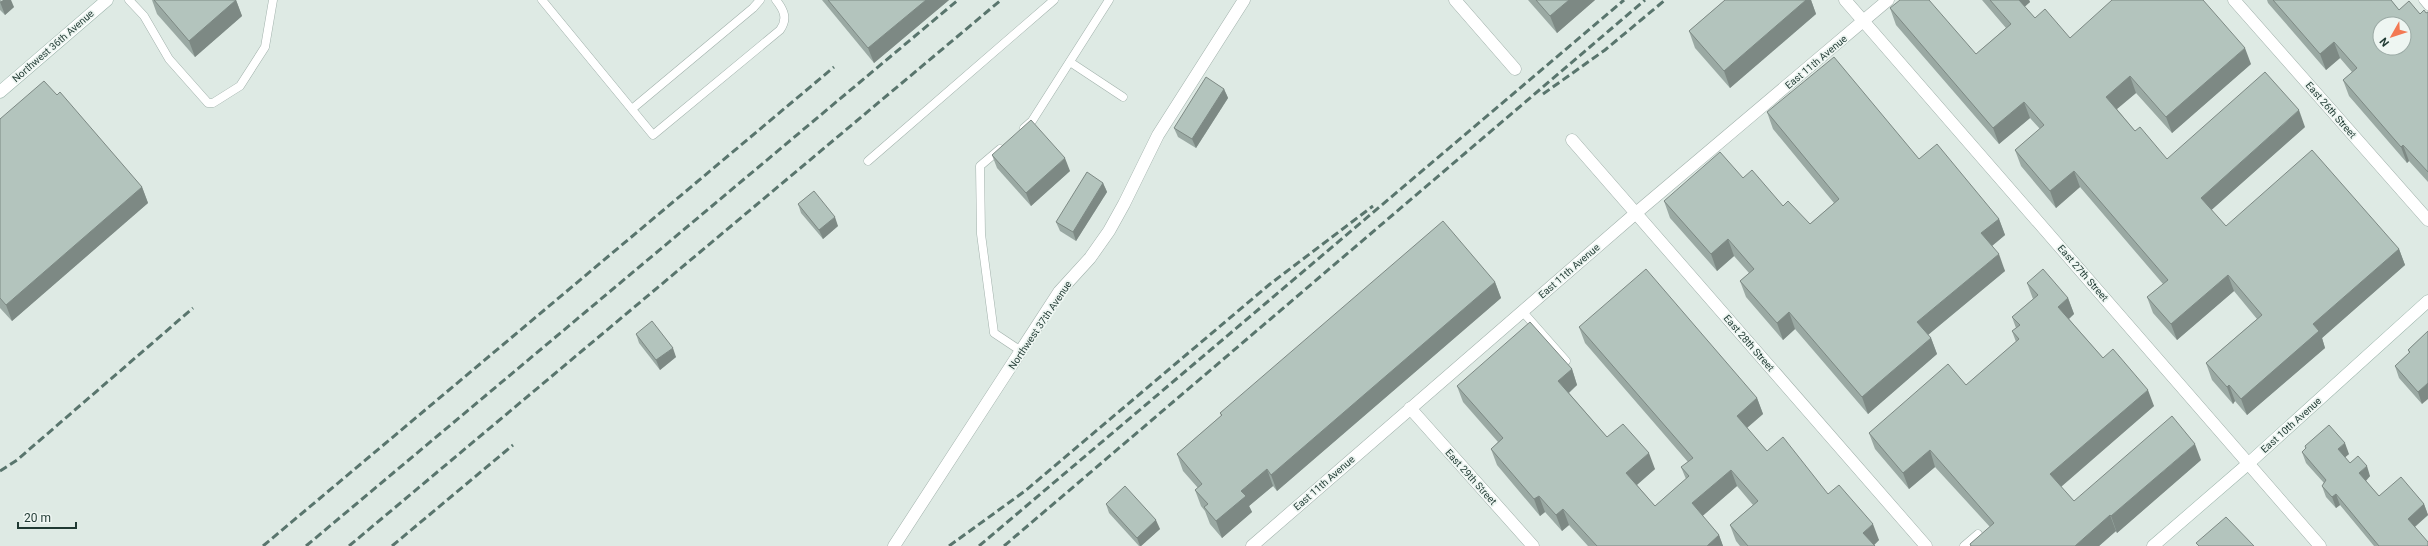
<svg xmlns="http://www.w3.org/2000/svg" width="2428" height="546" viewBox="0 0 2428 546" font-family="Roboto,sans-serif">
	<style>
		.lines { fill: none; stroke-linecap: round; stroke-linejoin: round }
		.lane-casing { stroke: #a1b1ab; stroke-width: 9 }
		.street-casing { stroke: #a1b1ab; stroke-width: 13 }
		.secondary-casing { stroke: #9db5ac; stroke-width: 13 }
		.lane { stroke: #fff; stroke-width: 8 }
		.street { stroke: #fff; stroke-width: 12 }
		.secondary { stroke: #fff; stroke-width: 12 }
		.rail { stroke: #59756d; stroke-width: 3; stroke-dasharray: 8 4; stroke-linecap: butt }
		.wall { fill: #9aa9a3 }
		.shaded-wall { fill: #7d8984 }
		.building { fill: #b3c4bd; stroke: #7d8984; fill-rule: evenodd }
		.labels { text-anchor: middle; dominant-baseline: central; stroke-width: 3.5; stroke-linejoin: round; paint-order: stroke }
		.street-label { font-size: 10px; fill: #1f3932; stroke: #eef6f2 }
	</style>
	<rect width="100%" height="100%" fill="#deeae4"/>
	<g class="lines">
		<g class="lane-casing">
			<g id="lane">
				<polyline points="129,0 144,16 169,59 208,103 213,103 240,86 265,47 273,0"/>
				<path d="M542,0L653,135L780,30C788,19 784,10 776,0"/>
				<polyline points="2423,0 2428,6"/>
				<polyline points="1070,62 1123,97"/>
				<polyline points="632,109 753,8 760,0"/>
				<polyline points="1024,128 1032,121 1109,0"/>
				<polyline points="1000,149 980,166 981,234 994,333 1021,351"/>
				<polyline points="868,161 1054,0"/>
				<polyline points="1522,311 1566,361"/>
				<polyline points="1964,546 1978,534"/>
			</g>
		</g>
		<g class="street-casing">
			<g id="street">
				<polyline points="1455,0 1515,69"/>
				<polyline points="1845,0 2320,546"/>
				<polyline points="2234,0 2428,220"/>
				<polyline points="1572,140 1926,546"/>
				<polyline points="1410,408 1533,546"/>
				<polyline points="894,546 1059,292 1090,258 1109,231 1124,204 1158,135 1244,0"/>
				<polyline points="1252,546 1636,213 1888,0"/>
			</g>
		</g>
		<g class="secondary-casing">
			<g id="secondary">
				<polyline points="0,92 107,0"/>
				<polyline points="2153,546 2249,463 2428,301"/>
			</g>
		</g>
		<use href="#lane" class="lane"/>
		<use href="#street" class="street"/>
		<use href="#secondary" class="secondary"/>
		<g class="rail">
			<polyline points="1543,94 1605,50 1665,0"/>
			<polyline points="0,471 17,460 193,308"/>
			<polyline points="263,546 834,67"/>
			<polyline points="306,546 958,0"/>
			<polyline points="349,546 1001,0"/>
			<polyline points="392,546 513,445"/>
			<polyline points="949,546 1025,491 1270,284 1373,206"/>
			<polyline points="979,546 1624,0"/>
			<polyline points="1004,546 1645,0"/>
		</g>
	</g>
	<g class="wall">
		<polygon points="0,0 14,7 5,15 0,10"/>
		<polygon points="152,0 236,0 242,16 195,57 157,14"/>
		<polygon points="822,0 949,0 874,63"/>
		<polygon points="1528,0 1595,0 1557,33"/>
		<polygon points="1725,0 1811,0 1816,14 1730,88 1695,48 1689,31"/>
		<polygon points="1982,0 2029,0 2030,2 2024,7 2035,18 2070,38 2251,64 2172,133 2136,93 2117,109 2135,131 2167,159 2305,127 2211,210 2226,226 2399,249 2405,265 2322,338 2325,348 2247,415 2235,401 2233,404 2212,380 2206,363 2257,319 2234,291 2177,340 2153,313 2147,297 2163,284 2080,187 2056,208 2021,166 2015,150 2040,129 2030,118 1999,144 1896,25 1890,8 1976,54 2006,28"/>
		<polygon points="2267,0 2391,0 2399,10 2420,14 2426,13 2428,12 2428,182 2409,161 2407,163 2349,96 2343,80 2352,72 2340,58 2326,70 2268,3"/>
		<polygon points="1224,89 1228,98 1196,148 1178,137 1174,128"/>
		<polygon points="57,95 142,187 148,203 12,321 0,308 0,119"/>
		<polygon points="1767,112 1919,159 1999,219 2005,235 1992,246 2005,271 1928,335 1931,338 1937,354 1868,414 1795,329 1783,340 1746,297 1740,281 1749,273 1734,256 1717,271 1670,218 1664,201 1743,178 1810,224 1834,203 1773,129"/>
		<polygon points="992,155 1070,171 1031,206 997,168"/>
		<polygon points="1103,183 1107,192 1076,241 1060,231 1056,222"/>
		<polygon points="798,204 838,226 823,239 801,213"/>
		<polygon points="1495,282 1501,298 1277,491 1273,486 1249,506 1252,512 1222,538 1210,524 1205,511 1201,506 1195,490 1198,488 1183,471 1177,454 1221,416 1220,413"/>
		<polygon points="2027,283 2068,298 2074,314 2069,319 2103,358 2154,406 2061,487 2074,501 2201,460 2117,533 2116,531 2099,546 1970,546 1970,544 1990,527 1935,467 1909,489 1875,449 1869,433 1966,385 2016,342 2012,331 2016,328 2012,317 2033,299"/>
		<polygon points="1579,327 1757,398 1763,414 1747,428 1767,451 1828,494 1879,540 1874,545 1875,546 1740,546 1736,541 1730,525 1753,505 1737,486 1702,516 1719,535 1723,546 1588,546 1569,525 1562,531 1545,512 1540,516 1497,465 1491,449 1498,442 1463,402 1457,386 1572,369 1577,385 1569,393 1607,437 1655,469 1637,485 1655,506 1686,479 1681,467 1688,462 1585,343"/>
		<polygon points="2428,331 2422,404 2399,378 2395,366 2409,353 2408,350"/>
		<polygon points="636,334 676,357 660,370 639,343"/>
		<polygon points="2305,446 2349,454 2345,457 2350,463 2370,476 2366,481 2379,496 2424,504 2428,515 2415,527 2428,546 2374,546 2340,505 2336,508 2326,497 2322,486 2324,483 2306,463 2302,452 2305,449"/>
		<polygon points="1106,504 1160,529 1141,546 1139,546 1109,513"/>
	</g>
	<g class="shaded-wall">
		<polygon points="3,0 11,0 14,7 5,15 0,2"/>
		<polygon points="236,0 242,16 195,57 189,41"/>
		<polygon points="926,0 949,0 874,63 868,48"/>
		<polygon points="1569,0 1595,0 1557,33 1550,16"/>
		<polygon points="1806,0 1811,0 1816,14 1730,88 1724,71"/>
		<polygon points="2016,0 2029,0 2030,2 2020,11"/>
		<polygon points="2334,42 2340,58 2326,70 2320,54"/>
		<polygon points="2245,48 2251,64 2172,133 2166,117"/>
		<polygon points="2130,76 2136,93 2112,113 2106,97"/>
		<polygon points="1224,89 1228,98 1196,148 1192,139"/>
		<polygon points="2024,102 2030,118 1999,144 1993,128"/>
		<polygon points="2299,110 2305,127 2207,214 2201,198"/>
		<polygon points="2403,145 2409,161 2407,163 2401,147"/>
		<polygon points="1065,158 1070,171 1031,206 1026,193"/>
		<polygon points="2074,171 2080,187 2056,208 2050,191"/>
		<polygon points="1103,183 1107,192 1076,241 1073,232"/>
		<polygon points="142,187 148,203 12,321 6,305"/>
		<polygon points="835,217 838,226 823,239 819,230"/>
		<polygon points="1999,219 2005,235 1987,250 1981,233"/>
		<polygon points="1728,239 1734,256 1717,271 1711,254"/>
		<polygon points="2399,249 2405,265 2322,338 2325,348 2247,415 2241,399 2313,324"/>
		<polygon points="1999,254 2005,271 1923,339 1917,322"/>
		<polygon points="2228,275 2234,291 2177,340 2171,324"/>
		<polygon points="1495,282 1501,298 1277,491 1271,475"/>
		<polygon points="2068,298 2074,314 2064,323 2058,307"/>
		<polygon points="1789,312 1795,329 1783,340 1777,323"/>
		<polygon points="1931,338 1937,354 1868,414 1862,397"/>
		<polygon points="673,348 676,357 660,370 656,360"/>
		<polygon points="1572,369 1577,385 1564,397 1558,381"/>
		<polygon points="2428,383 2428,399 2422,404 2418,392"/>
		<polygon points="2229,385 2235,401 2233,404 2227,387"/>
		<polygon points="2148,390 2154,406 2056,491 2050,474"/>
		<polygon points="1757,398 1763,414 1742,432 1737,416"/>
		<polygon points="2345,443 2349,454 2342,460 2338,449"/>
		<polygon points="2195,444 2201,460 2117,533 2111,516"/>
		<polygon points="1930,450 1935,467 1909,489 1903,473"/>
		<polygon points="1649,453 1655,469 1632,489 1626,473"/>
		<polygon points="2367,466 2370,476 2363,484 2359,473"/>
		<polygon points="1267,469 1273,486 1249,506 1252,512 1222,538 1216,521 1241,491"/>
		<polygon points="1731,470 1737,486 1698,520 1692,503"/>
		<polygon points="2336,494 2340,505 2336,508 2332,497"/>
		<polygon points="1539,496 1545,512 1540,516 1534,499"/>
		<polygon points="2424,504 2428,515 2412,529 2408,519"/>
		<polygon points="1563,509 1569,525 1562,531 1556,515"/>
		<polygon points="2110,515 2116,531 2099,546 2075,546"/>
		<polygon points="1156,520 1160,529 1141,546 1140,546 1137,538"/>
		<polygon points="1873,524 1879,540 1873,546 1863,533"/>
		<polygon points="1719,535 1723,546 1707,546"/>
	</g>
	<g class="building">
		<polygon points="154,0 236,0 189,41"/>
		<polygon points="828,0 926,0 868,48"/>
		<polygon points="1536,0 1569,0 1550,16"/>
		<polygon points="1725,0 1806,0 1724,71 1689,31"/>
		<polygon points="1900,0 1929,0 1976,54 2011,24 1990,0 2019,0 2035,18 2045,9 2070,38 2112,0 2203,0 2245,48 2166,117 2130,76 2106,97 2135,131 2140,127 2167,159 2265,72 2299,110 2201,198 2226,226 2312,150 2399,249 2313,324 2319,331 2241,399 2229,385 2227,387 2206,363 2262,315 2228,275 2171,324 2147,297 2168,280 2074,171 2050,191 2015,150 2044,125 2024,102 1993,128 1890,8"/>
		<path d="M2273,0H2391L2399,10L2409,1L2420,14L2424,10L2426,13L2428,12V172L2403,145L2401,147L2343,80L2357,68L2334,42L2320,54ZM2380,24H2404V48H2380Z"/>
		<polygon points="1834,57 1919,159 1937,144 1999,219 1981,233 1999,254 1917,322 1931,338 1862,397 1789,312 1777,323 1740,281 1754,269 1728,239 1711,254 1664,201 1720,152 1743,178 1752,170 1783,206 1788,201 1810,224 1839,199 1767,112"/>
		<polygon points="1206,77 1224,89 1192,139 1174,128"/>
		<polygon points="44,81 57,95 60,92 142,187 6,305 0,298 0,119"/>
		<polygon points="1031,120 1065,158 1026,193 992,155"/>
		<polygon points="1087,172 1103,183 1073,232 1056,222"/>
		<polygon points="814,191 835,217 819,230 798,204"/>
		<polygon points="1443,221 1495,282 1271,475 1267,469 1241,491 1246,496 1216,521 1204,507 1208,504 1195,490 1202,484 1177,454 1222,415 1220,413"/>
		<polygon points="1646,269 1757,398 1737,416 1767,451 1783,437 1828,494 1839,485 1873,524 1863,533 1875,546 1748,546 1730,525 1758,501 1731,470 1692,503 1719,535 1707,546 1597,546 1563,509 1556,515 1539,496 1534,499 1491,449 1503,438 1457,386 1530,322 1572,369 1558,381 1607,437 1623,424 1649,453 1626,473 1655,506 1689,476 1681,467 1693,458 1579,327"/>
		<polygon points="2043,269 2068,298 2058,307 2103,358 2113,349 2148,390 2050,474 2074,501 2172,416 2195,444 2111,516 2110,515 2075,546 1971,546 1970,544 1994,523 1930,450 1903,473 1869,433 1948,364 1966,385 2019,339 2012,331 2020,325 2012,317 2038,295 2027,283"/>
		<polygon points="652,321 673,348 656,360 636,334"/>
		<polygon points="2428,331 2428,383 2418,392 2395,366 2410,352 2408,350"/>
		<polygon points="2329,425 2345,443 2338,449 2350,463 2358,456 2367,466 2359,473 2379,496 2401,477 2424,504 2408,519 2428,542 2428,546 2379,546 2336,494 2332,497 2322,486 2326,480 2302,452 2306,448 2305,446"/>
		<polygon points="1125,486 1156,520 1137,538 1106,504"/>
		<polygon points="2226,517 2254,546 2199,546 2196,543"/>
	</g>
	<g class="labels">
		<g class="street-label">
			<text transform="translate(53 46) rotate(-41)">Northwest 36th Avenue</text>
			<text transform="translate(1816 62) rotate(-40)">East 11th Avenue</text>
			<text transform="translate(2331 110) rotate(49)">East 26th Street</text>
			<text transform="translate(1569 271) rotate(-41)">East 11th Avenue</text>
			<text transform="translate(2083 273) rotate(49)">East 27th Street</text>
			<text transform="translate(1040 325) rotate(-56)">Northwest 37th Avenue</text>
			<text transform="translate(1749 343) rotate(49)">East 28th Street</text>
			<text transform="translate(2291 425) rotate(-42)">East 10th Avenue</text>
			<text transform="translate(1471 477) rotate(48)">East 29th Street</text>
			<text transform="translate(1324 483) rotate(-41)">East 11th Avenue</text>
		</g>
	</g>
	<g transform="translate(2392 36) rotate(231)"><circle r="19" fill="#eef6f2" stroke="#9baaa5"/>
	<path d="M0-3L7 15L0 10L-7 15Z" fill="#f37953"/>
	<text y="-6" font-size="11" font-weight="bold" text-anchor="middle" fill="#1f3932">N</text>
	</g>
	<path d="M18 522v6h58v-6" fill="none" stroke="#1f3932" stroke-width="2"/>
	<text x="24" y="522" font-size="12" fill="#1f3932" stroke="#eef6f2" stroke-width="3" paint-order="stroke">20 m</text>
</svg>
